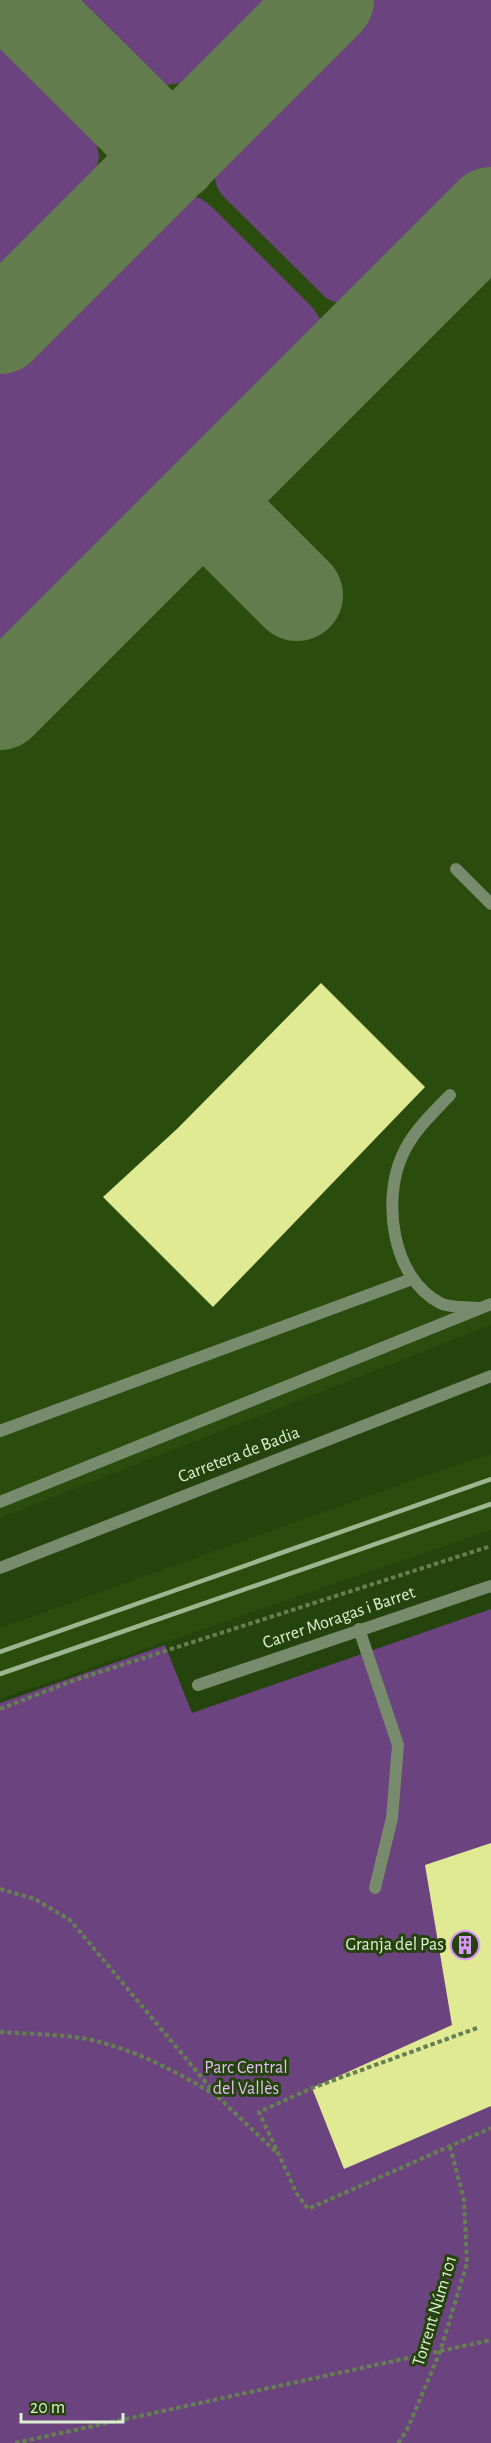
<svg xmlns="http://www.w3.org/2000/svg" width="491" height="2443" font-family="'Alegreya Sans',sans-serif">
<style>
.built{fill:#2a4c0d}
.green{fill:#6b437e}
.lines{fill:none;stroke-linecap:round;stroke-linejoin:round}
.taxiway{stroke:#627c4e;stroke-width:92}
.building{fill:#dfea92}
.path{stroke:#657f52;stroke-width:4;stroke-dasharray:4.5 3;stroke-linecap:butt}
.service{stroke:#788b6c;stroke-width:12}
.minor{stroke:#788b6c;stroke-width:12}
.tertiary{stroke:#788b6c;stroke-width:12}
.rail{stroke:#9fb590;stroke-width:4.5}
.labels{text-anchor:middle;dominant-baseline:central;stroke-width:6;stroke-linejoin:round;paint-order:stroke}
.street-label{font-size:18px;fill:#ddefd2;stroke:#25430d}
.poi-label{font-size:18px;fill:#ddefd2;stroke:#25430d;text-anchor:end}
.park-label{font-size:18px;fill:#e3bef5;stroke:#25430d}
</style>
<rect width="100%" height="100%" fill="#25430d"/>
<!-- built -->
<path class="built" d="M0 0H491V1325L0 1518Z
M491 1454V1530L0 1699V1628L407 1482Z"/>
<!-- green -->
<path class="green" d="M54 0H291L263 28 202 74 189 82 166 85 144 77Z
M370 0H491V174L371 294C355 302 342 308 326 298L223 196C211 183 215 168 218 152Z
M0 23 63 93 91 132 97 145 99 157 95 175 47 243 0 290Z
M193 196 202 199 213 208 313 308C328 329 324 330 312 352L0 663V371L167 205 180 199Z
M491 1609V2443H0V1703L165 1645 192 1713Z"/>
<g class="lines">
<!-- taxiway -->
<path class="taxiway" d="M16 0 173 156
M0 328 328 0
M203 501 297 595
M0 704 491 213"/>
</g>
<!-- building -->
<path class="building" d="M321 983 425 1087 213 1307 103 1197 178 1128Z
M491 1843V2106L344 2169 312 2088 452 2025 425 1865Z"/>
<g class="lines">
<!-- path -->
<path class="path" d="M0 1709 75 1680 491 1546
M0 1889 35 1899 70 1920 218 2097 276 2152
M477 2028 312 2088 259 2112 297 2194 308 2209 491 2128
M0 2032C30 2034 63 2034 92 2040 135 2050 178 2072 215 2095
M15 2443 491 2340
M398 2443 407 2430 440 2352 467 2263 464 2200 450 2146"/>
<!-- service -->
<path class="service" d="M456 869 491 904
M450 1095C433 1113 412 1132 402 1156 382 1201 392 1278 440 1303 450 1308 469 1307 481 1308
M0 1431 412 1279
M0 1502 491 1304
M359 1629 398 1745 392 1818 375 1888"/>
<!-- minor -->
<path class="minor" d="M198 1685 491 1586"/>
<!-- tertiary -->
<path class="tertiary" d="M0 1568 491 1376"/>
<!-- rail -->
<path class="rail" d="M0 1652 491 1479
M0 1674 491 1504"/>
</g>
<!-- icons -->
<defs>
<g id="building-ring" transform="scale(1.5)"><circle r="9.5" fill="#25430d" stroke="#d99af7" stroke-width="1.5"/><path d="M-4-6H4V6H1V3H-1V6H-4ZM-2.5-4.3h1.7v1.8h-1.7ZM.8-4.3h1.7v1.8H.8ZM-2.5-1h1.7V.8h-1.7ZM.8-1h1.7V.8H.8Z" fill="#d99af7"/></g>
</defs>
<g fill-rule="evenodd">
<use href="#building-ring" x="465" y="1945"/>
</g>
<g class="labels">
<!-- street labels -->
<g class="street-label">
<text transform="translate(239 1455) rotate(-21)">Carretera de Badia</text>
<text transform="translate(339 1618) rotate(-19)">Carrer Moragas i Barret</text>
<text transform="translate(435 2311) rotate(-73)">Torrent Núm 101</text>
</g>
<!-- poi labels -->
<g class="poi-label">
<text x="444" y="1945">Granja del Pas</text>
</g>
<!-- park labels -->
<g class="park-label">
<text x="246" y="2068">Parc Central<tspan x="246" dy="21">del Vallès</tspan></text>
</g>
</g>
<!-- scale -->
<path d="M21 2413v9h102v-9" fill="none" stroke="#ddefd2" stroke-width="3"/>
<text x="30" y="2413" font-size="18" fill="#ddefd2" stroke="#25430d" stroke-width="4.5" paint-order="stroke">20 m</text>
</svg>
